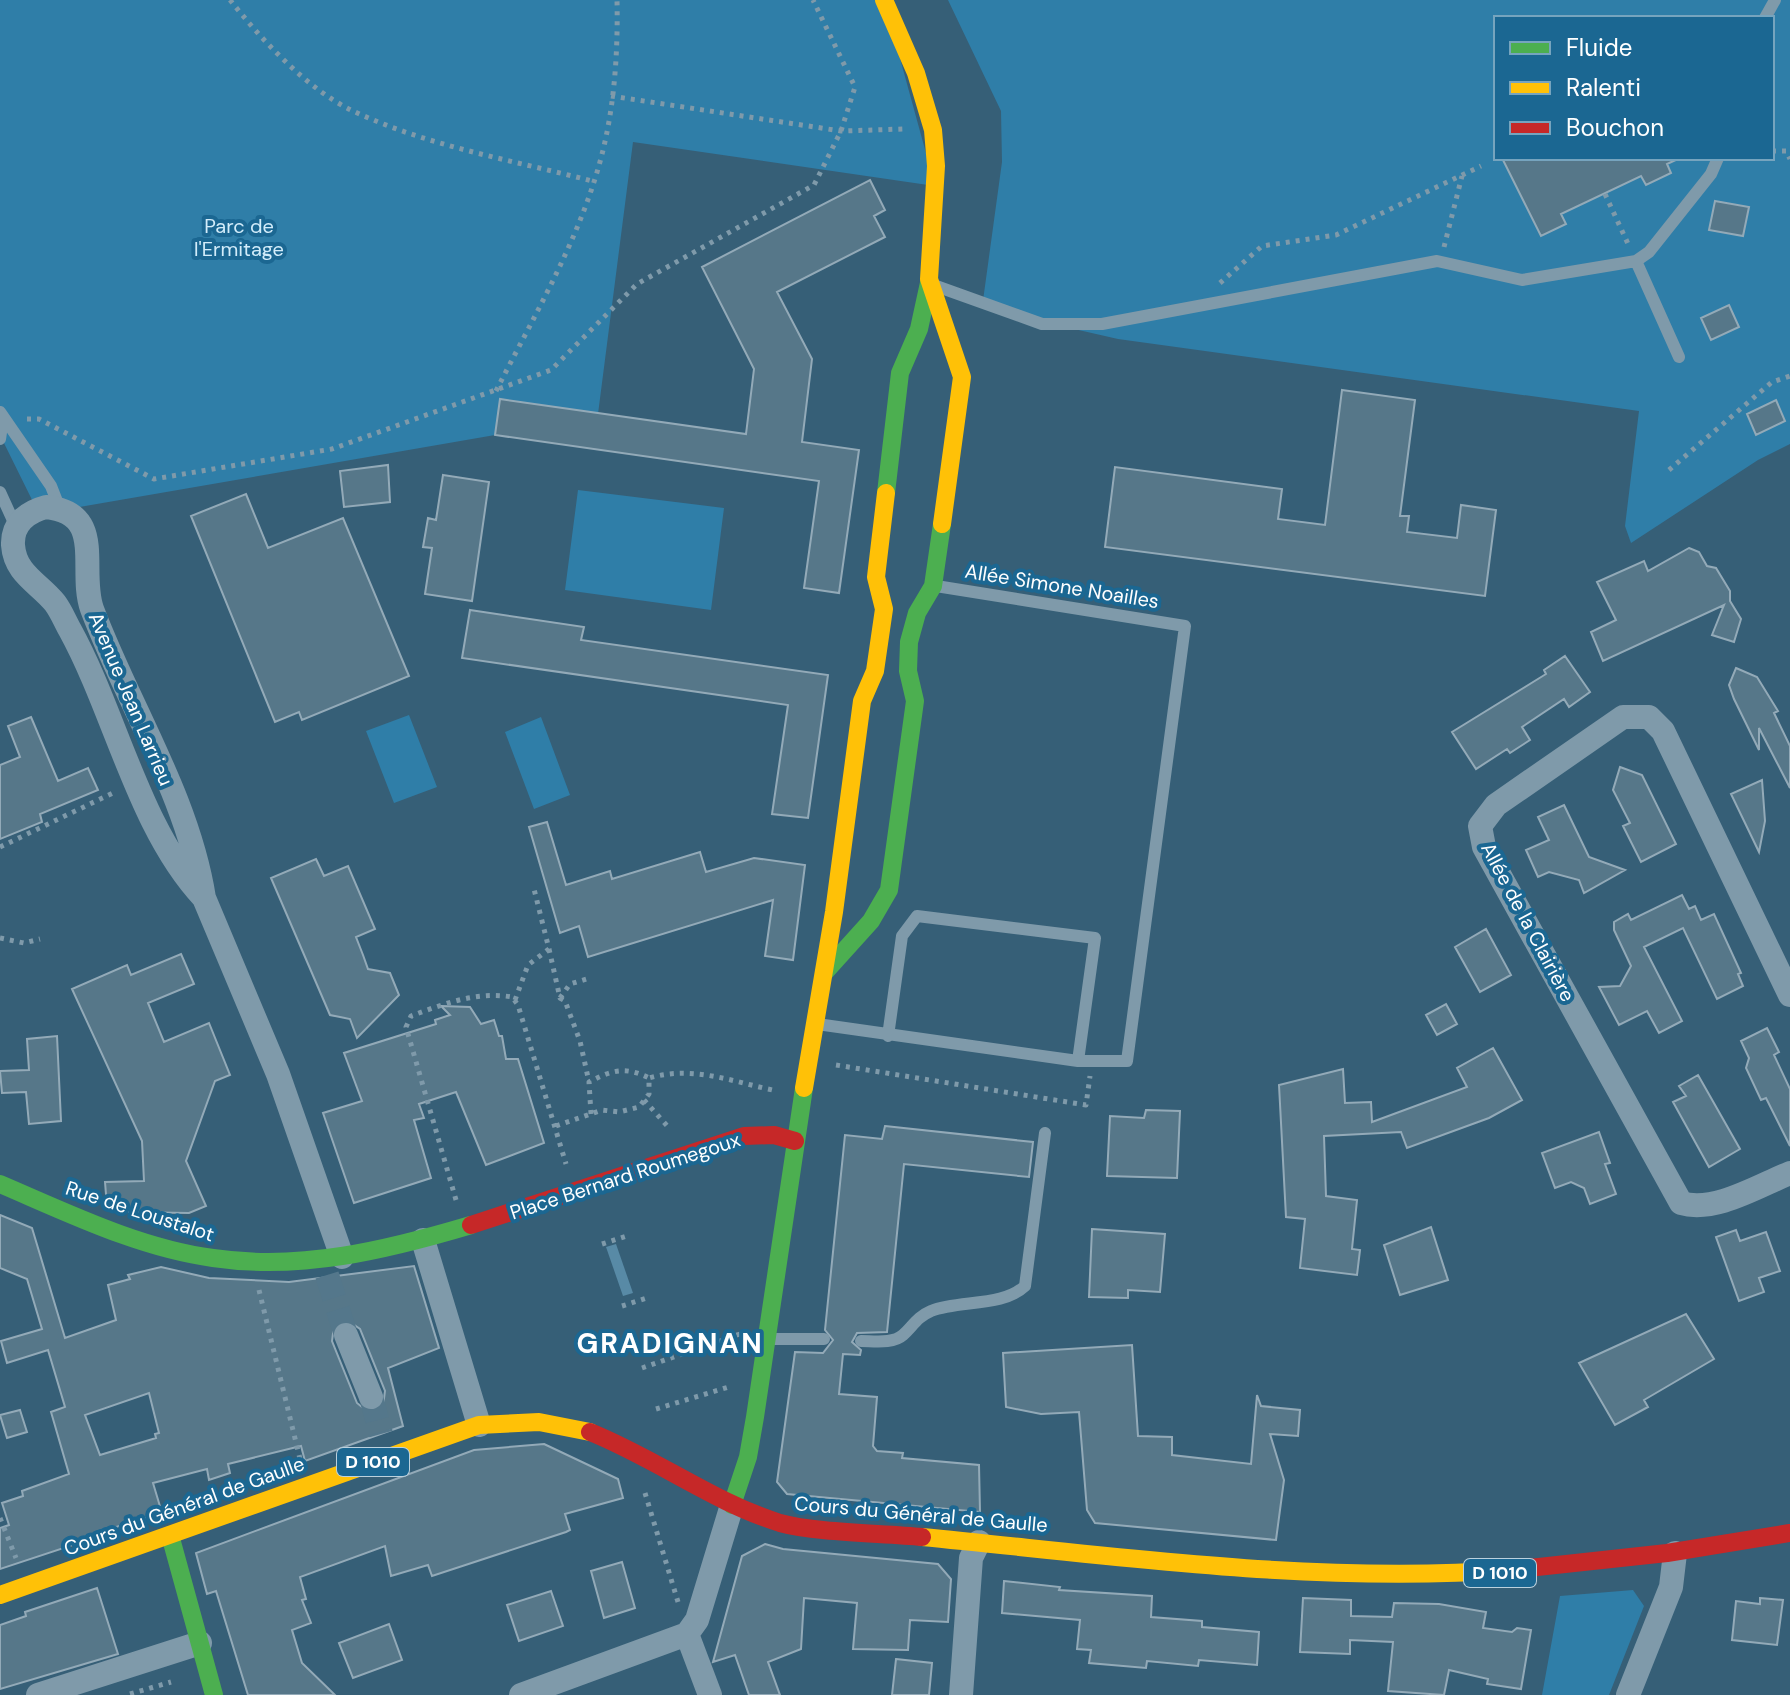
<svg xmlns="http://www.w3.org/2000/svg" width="1790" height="1695" font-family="'DM Sans',sans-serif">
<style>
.green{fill:#2f7ea8;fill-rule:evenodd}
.water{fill:#588aa6}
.building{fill:#567789;stroke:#93aab8;stroke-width:2;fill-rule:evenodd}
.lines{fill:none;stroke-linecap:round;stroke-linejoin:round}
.street-tunnel{stroke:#54778b;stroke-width:24;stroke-dasharray:24 12;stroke-linecap:butt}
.path{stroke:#7f9aaa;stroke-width:5;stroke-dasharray:4 6;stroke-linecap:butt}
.lane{stroke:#7f9aaa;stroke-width:12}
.street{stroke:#7f9aaa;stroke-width:24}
.fast{stroke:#4caf50;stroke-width:18}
.slow{stroke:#ffc107;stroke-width:18}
.jam{stroke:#c62828;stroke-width:18}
.labels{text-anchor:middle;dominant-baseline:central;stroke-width:8;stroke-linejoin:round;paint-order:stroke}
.shield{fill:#1b6792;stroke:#bbd1de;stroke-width:2}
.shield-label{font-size:18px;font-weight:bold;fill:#fff}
.park-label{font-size:20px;fill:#d2ecfa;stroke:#1b6792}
.street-label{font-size:20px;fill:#fff;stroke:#1b6792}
.district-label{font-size:28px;font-weight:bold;letter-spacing:2px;fill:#fff;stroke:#1b6792}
</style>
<rect width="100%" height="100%" fill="#365f77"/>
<!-- green -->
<path class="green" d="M0 0H884L935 186 633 142 598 414 500 399 495 435 39 514 0 435Z
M948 0H1790V444L1758 460 1631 543 1625 526 1639 411 1118 339 982 308 1002 162 1001 111ZM1496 18H1772V158H1496Z
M578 490 724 508 711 610 565 590Z
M409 715 437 787 394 803 366 731Z
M541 717 570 795 534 809 505 732Z
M1633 1590 1644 1606 1609 1695H1542L1560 1596Z"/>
<!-- water -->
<path class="water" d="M616 1244 633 1293 623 1296 606 1247Z"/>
<!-- building -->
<path class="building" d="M1502 158H1680L1667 164 1671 173 1646 185 1641 176 1561 214 1566 224 1541 236Z
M870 180 885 210 874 216 885 237 777 292 812 359 802 442 859 450 839 593 804 588 819 481 495 435 500 399 746 434 754 369 702 267Z
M1715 201 1749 207 1743 236 1709 230Z
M1729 305 1739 327 1711 340 1701 318Z
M1342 390 1415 400 1400 516H1409L1407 532 1457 538 1461 505 1496 510 1485 596 1105 547 1115 467 1282 489 1278 519 1325 525Z
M1776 400 1785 421 1756 435 1747 414Z
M388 465 390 502 344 507 340 471Z
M443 475 489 482 472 601 425 594 432 548 423 547 428 518 436 520Z
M246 494 268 548 343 518 409 676 302 720 299 712 275 722 191 516Z
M1689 548 1699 552 1707 566 1716 568 1730 591V601L1741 619 1734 642 1712 635 1724 605 1603 661 1591 632 1616 620 1597 582 1644 561 1648 571Z
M470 610 584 627 581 640 828 675 808 818 772 814 788 705 462 658Z
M1565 656 1590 692 1569 707 1564 699 1522 727 1530 740 1510 753 1507 749 1476 769 1452 732 1546 674 1544 670Z
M1736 668 1757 677 1778 711 1774 713 1790 746V788L1759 728V750L1734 699 1729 685Z
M31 717 58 781 88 768 98 790 40 814 42 822 0 839V765L20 757 8 726Z
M1620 767 1642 775 1676 844 1641 862 1623 826 1630 823 1613 790Z
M1762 780 1765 821 1759 852 1731 794Z
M1564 805 1589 857 1625 870 1584 893 1579 880 1549 872 1538 877 1526 850 1549 840 1538 817Z
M547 822 566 885 610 871 612 879 700 852 706 872 754 858 805 865 793 960 765 956 773 900 588 957 579 926 560 933 529 827Z
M316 859 324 876 348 866 375 929 356 937 363 955 368 969 390 973 399 995 357 1038 350 1019 330 1015 271 878Z
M1682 895 1689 909 1695 906 1701 920 1714 914 1741 973 1738 974 1743 986 1717 999 1683 928 1644 947 1682 1021 1659 1033 1647 1011 1619 1025 1599 987 1620 986 1631 966 1614 930V922L1628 914 1631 920Z
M1486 929 1511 975 1480 992 1455 947Z
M181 954 194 984 148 1003 164 1042 209 1023 230 1075 215 1081 186 1161 206 1206 189 1213 126 1212 107 1207 105 1182 144 1181 142 1141 72 989 127 965 131 975Z
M1446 1004 1457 1024 1437 1035 1426 1015Z
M441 1006 470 1007 481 1024 494 1020 499 1036H502L506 1059H518L544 1143 486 1165 456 1092 419 1104 424 1118 414 1120 431 1178 354 1203 323 1113 362 1101 344 1053 436 1024 435 1020 450 1015Z
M1767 1028 1779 1052 1774 1055 1790 1089V1146L1766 1098 1761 1100 1746 1068 1749 1058 1741 1041Z
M57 1036 61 1121 29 1124 26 1092 2 1093 0 1071 29 1070 27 1039Z
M1493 1048 1522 1100 1489 1118 1407 1148 1401 1132 1324 1136 1326 1196 1357 1200 1352 1249 1360 1250 1357 1275 1300 1268 1305 1219 1286 1217 1279 1085 1343 1069 1345 1103 1371 1102 1372 1122 1467 1087 1457 1068Z
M1698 1075 1740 1149 1709 1167 1673 1102 1686 1096 1679 1086Z
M1146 1110 1180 1111 1177 1178 1107 1176 1110 1116 1144 1118Z
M885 1126 1033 1142 1029 1177 904 1164 887 1332 857 1333 852 1342 861 1350 860 1355 843 1354 839 1394 877 1397 873 1446 877 1451 903 1453 902 1458 979 1465 980 1512 787 1494 777 1482 795 1352 823 1353 833 1340 825 1330 845 1135 882 1139Z
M1599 1132 1610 1163 1605 1164 1616 1194 1590 1204 1584 1188 1571 1182 1555 1188 1542 1153Z
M0 1215 32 1228 65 1338 116 1320 108 1285 130 1279 128 1275 161 1267 209 1278 289 1282 414 1266 439 1348 388 1368 403 1426 305 1461 301 1446 228 1464 230 1473 209 1480 207 1469 153 1483 162 1513 80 1538 82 1542 0 1569V1528L9 1525 2 1503 23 1496 22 1491 69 1474 51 1412 65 1407 48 1350 7 1363 1 1341 42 1329 27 1279 0 1268ZM347 1320 360 1329 385 1391 383 1406 376 1411 368 1412 357 1403 332 1341 334 1326ZM149 1393 159 1433 155 1434 156 1438 100 1455 85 1415Z
M1431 1227 1448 1280 1400 1295 1384 1245Z
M1092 1229 1165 1234 1160 1292 1128 1290V1298L1089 1297Z
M1736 1230 1740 1241 1766 1232 1780 1271 1759 1278 1764 1292 1739 1301 1716 1237Z
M1686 1314 1714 1359 1644 1400 1648 1407 1615 1425 1579 1363Z
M1132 1345 1138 1436 1172 1437V1455L1251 1464 1257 1395 1261 1406 1300 1410 1298 1436 1270 1434 1284 1480 1276 1540 1095 1523 1087 1510 1079 1412 1041 1414 1006 1407 1003 1353Z
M20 1410 27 1432 7 1438 0 1415Z
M544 1444 618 1479 623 1498 565 1514 570 1530 566 1532 432 1576 428 1565 391 1576 385 1546 300 1577 306 1599 302 1600 311 1623 292 1630 302 1663 335 1695H248L216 1591 207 1594 196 1553 474 1450Z
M765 1544 783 1549 938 1564 951 1579 948 1622 910 1620 908 1650 853 1649 857 1603 804 1598 801 1649 768 1662 780 1695H749L735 1655 713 1662 742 1556Z
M622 1562 635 1608 604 1618 591 1571Z
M1004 1581 1060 1587 1059 1590 1152 1596 1151 1617 1202 1621V1627L1259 1632 1257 1665 1199 1660 1198 1666 1147 1661 1146 1668 1089 1663 1091 1650 1077 1649 1080 1620 1002 1613Z
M97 1588 118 1654 0 1689V1625L26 1616 25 1612Z
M551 1591 563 1626 519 1641 507 1605Z
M1303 1598 1351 1600V1616L1392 1617 1394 1603 1439 1604 1486 1612 1483 1628 1512 1632 1517 1628 1531 1630 1521 1689 1487 1684 1488 1679 1449 1670 1444 1695 1388 1691 1393 1642 1350 1640V1654L1300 1652Z
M1760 1598 1783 1600 1777 1645 1732 1640 1736 1601 1760 1604Z
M389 1624 402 1660 353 1678 339 1643Z
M896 1659 932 1663 929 1695H892Z"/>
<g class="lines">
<!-- street-tunnel -->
<path class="street-tunnel" d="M327 1275 346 1335
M371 1397 381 1434"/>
<!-- path -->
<path class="path" d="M230 0C261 39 306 88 351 110 426 146 512 160 592 181
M611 96 841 131 904 129
M1772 151H1786L1790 159
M1605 194 1629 246
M1444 247 1462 176
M1220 283 1262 246 1336 235 1481 166
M496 391C536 312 584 232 604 146 615 99 618 48 617 0
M27 419H39L154 479 332 449 551 370 637 284 814 185 841 131 855 87 813 0
M1669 470 1772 382 1790 376
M0 847 115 792
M0 938 24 943 40 939
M549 949 560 998 565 1001 580 1041 589 1082
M560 998 570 984 590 978
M515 1000 528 965 549 949 533 885
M836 1065 1086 1105 1090 1076
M644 1100 670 1129
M591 1114 589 1082C612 1070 625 1066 649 1078
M556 1126 602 1110 619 1112 639 1107 649 1094V1078C694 1065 733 1082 777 1091
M456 1200 406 1027 411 1016C443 1004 477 991 512 997L518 1005 566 1164
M602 1244 630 1235
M259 1290 300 1459
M622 1306 650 1297
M642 1368 740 1334
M656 1409 732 1386
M645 1493 678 1602
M0 1518 16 1558
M130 1694 171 1682"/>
<!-- lane -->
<path class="lane" d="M1765 18 1775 0
M1636 261 1679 357
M936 286 1042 324H1102L1437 261 1522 280 1636 261 1649 252 1711 174 1718 158
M0 412 51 486 60 509
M0 439 3 419
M0 492 16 527
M936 586 1185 626 1127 1061H1078
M817 1024 1078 1061 1095 938 917 916 902 936 888 1036
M769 1339H824
M861 1341C874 1341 893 1344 903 1335 913 1326 917 1317 931 1311 959 1300 1003 1307 1025 1286L1045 1133"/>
<!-- street -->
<path class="street" d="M46 507C107 513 78 570 92 609 128 705 188 796 204 898 139 829 116 714 70 630 65 621 61 611 55 603 39 583 15 574 13 545 12 524 27 512 46 507Z
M204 898 278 1074 342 1257
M1790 995 1663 731 1649 717H1623L1496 805 1480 826 1484 847 1681 1203C1715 1213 1758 1186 1790 1173
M423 1240 479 1425
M346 1335 371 1397
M687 1634 697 1620 732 1505
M687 1634 710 1695
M38 1695 200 1643
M521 1695 687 1634
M961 1695 971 1558 979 1542
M1628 1695 1671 1587 1675 1553"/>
<!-- fast -->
<path class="fast" d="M886 493 900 373 919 329 929 283
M825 972 871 921 889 890 915 701 908 671 909 642 917 613 933 586 942 524
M0 1184C68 1213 139 1248 213 1258 301 1271 387 1250 471 1225
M732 1505 748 1457 755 1417 804 1088
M170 1535 214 1695"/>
<!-- slow -->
<path class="slow" d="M884 0 916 73 933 130 936 166 929 279 962 377 942 524
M804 1088 834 912 862 701 875 671 884 609 876 577 886 493
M922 1537C1118 1556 1313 1584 1510 1570
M0 1595 479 1425 539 1422 590 1432"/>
<!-- jam -->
<path class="jam" d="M471 1225 744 1136 774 1135 795 1141
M590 1432C655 1458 713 1502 780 1523 816 1533 882 1533 922 1537
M1510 1570 1667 1553 1790 1533"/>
</g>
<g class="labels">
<!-- shield labels -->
<g class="shield">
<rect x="337" y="1448" width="72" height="28" rx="6"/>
<rect x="1464" y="1559" width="72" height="28" rx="6"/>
</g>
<g class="shield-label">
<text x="373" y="1462">D 1010</text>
<text x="1500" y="1573">D 1010</text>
</g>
<!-- park labels -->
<g class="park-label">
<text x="239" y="226">Parc de<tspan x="239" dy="23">l'Ermitage</tspan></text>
</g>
<!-- street labels -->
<g class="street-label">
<text transform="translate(1062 586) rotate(9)">Allée Simone Noailles</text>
<text transform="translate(131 699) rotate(67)">Avenue Jean Larrieu</text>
<text transform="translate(1528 922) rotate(62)">Allée de la Clairière</text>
<text transform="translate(625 1176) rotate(-18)">Place Bernard Roumegoux</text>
<text transform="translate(140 1211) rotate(18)">Rue de Loustalot</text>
<text transform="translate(184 1506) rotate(-20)">Cours du Général de Gaulle</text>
<text transform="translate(921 1514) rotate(5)">Cours du Général de Gaulle</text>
</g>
<!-- district labels -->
<g class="district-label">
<text x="670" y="1343">GRADIGNAN</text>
</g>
</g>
<!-- legend -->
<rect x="1494" y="16" width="280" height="144" fill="#1b6792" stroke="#76a4be" stroke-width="2"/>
<rect x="1510" y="42" width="40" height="12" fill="#4caf50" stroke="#76a4be" stroke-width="2"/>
<text x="1566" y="56" font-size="24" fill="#ffffff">Fluide</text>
<rect x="1510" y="82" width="40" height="12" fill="#ffc107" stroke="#76a4be" stroke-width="2"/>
<text x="1566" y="96" font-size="24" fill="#ffffff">Ralenti</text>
<rect x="1510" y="122" width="40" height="12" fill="#c62828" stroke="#76a4be" stroke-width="2"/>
<text x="1566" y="136" font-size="24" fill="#ffffff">Bouchon</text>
</svg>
